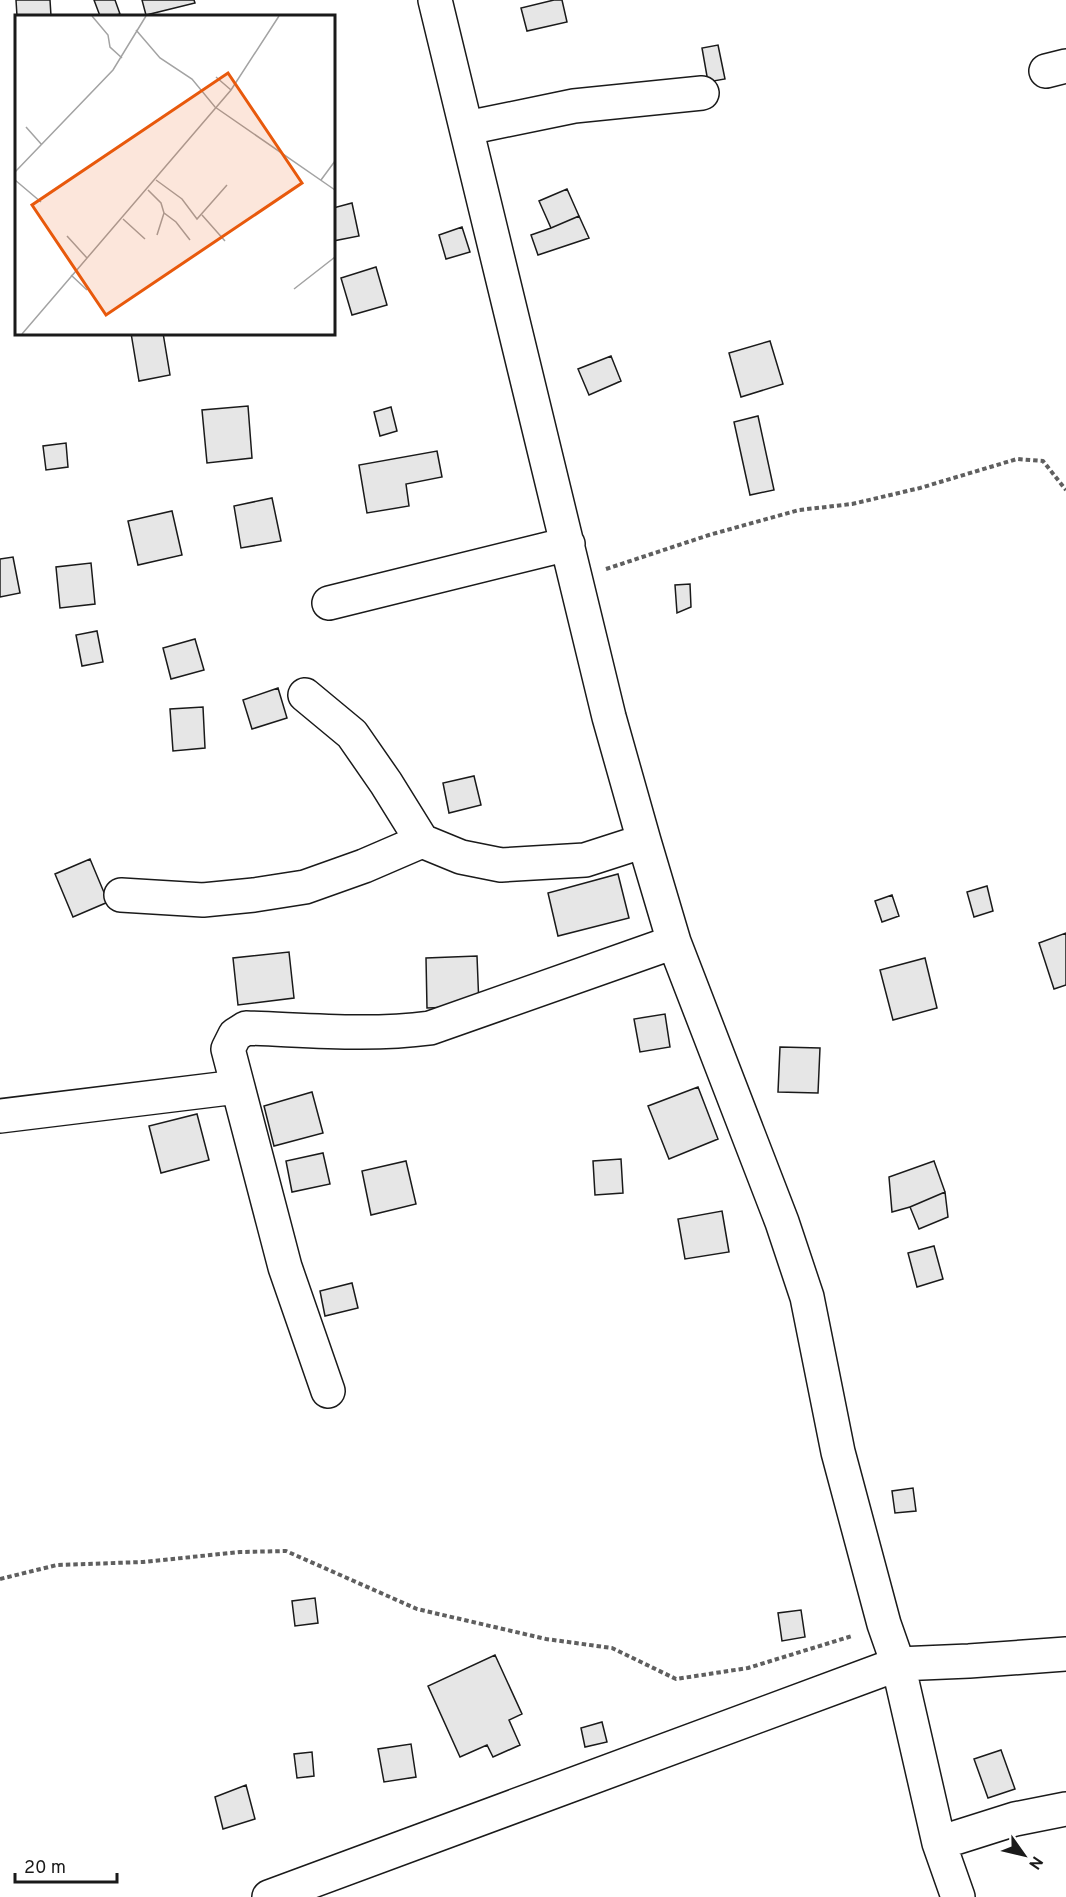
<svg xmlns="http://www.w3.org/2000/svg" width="1066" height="1897" font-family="Overpass,sans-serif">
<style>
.building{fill:#e6e6e6;stroke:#1a1a1a;stroke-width:1.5}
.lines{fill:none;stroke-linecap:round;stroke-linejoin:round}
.minor-casing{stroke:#1a1a1a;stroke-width:36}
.path{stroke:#5f5f5f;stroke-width:4;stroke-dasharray:4.5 3;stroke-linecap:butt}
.minor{stroke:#fff;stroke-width:33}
.inset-road{fill:none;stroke:#a3a3a3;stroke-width:1.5}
.view{fill:#e8590c;fill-opacity:0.15;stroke:#e8590c;stroke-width:3}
.inset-edge{fill:none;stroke:#1a1a1a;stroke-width:3}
</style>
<rect width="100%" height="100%" fill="#fff"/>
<!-- building -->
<path class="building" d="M16 0H50L51 16H17Z
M94 0H115L120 14 113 16H100Z
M142 0H194L195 3 146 15Z
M554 0H562L567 22 527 31 521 8Z
M718 45 725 79 708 82 702 48Z
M567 189 579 216 551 228 539 201Z
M352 203 359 236 333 241V208Z
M579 216 589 238 538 255 531 235 551 228Z
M462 227 470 252 446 259 439 235Z
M376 267 387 305 352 315 341 278Z
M131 333H163L170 375 139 381Z
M770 341 783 384 741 397 729 353Z
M611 356 621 381 589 395 578 369Z
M248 406 252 458 207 463 202 410Z
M391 407 397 431 380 436 374 412Z
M758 416 774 490 750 495 734 422Z
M66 443 68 467 46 470 43 446Z
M437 451 442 477 406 484 409 506 367 513 359 465Z
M272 498 281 541 241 548 234 506Z
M172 511 182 555 138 565 128 521Z
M13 557 20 593 0 597V559Z
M91 563 95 604 60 608 56 567Z
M690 584 691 607 677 613 675 585Z
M97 631 103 662 82 666 76 635Z
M195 639 204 670 171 679 163 648Z
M278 688 287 718 252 729 243 700Z
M203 707 205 748 173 751 170 709Z
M474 776 481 805 449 813 443 783Z
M90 859 108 902 73 917 55 874Z
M618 874 629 918 558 936 548 893Z
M987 886 993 911 974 917 967 892Z
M892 895 899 916 882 922 875 901Z
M1066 933V985L1054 989 1039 943Z
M289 952 294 998 238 1005 233 958Z
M477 956 479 1006 427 1008 426 958Z
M925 958 937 1008 893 1020 880 970Z
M665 1014 670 1047 640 1052 634 1019Z
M780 1047 820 1048 818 1093 778 1092Z
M698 1087 718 1139 669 1159 648 1106Z
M312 1092 323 1133 274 1146 264 1106Z
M197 1114 209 1160 161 1173 149 1126Z
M323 1153 330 1184 292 1192 286 1161Z
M621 1159 623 1193 595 1195 593 1161Z
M406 1161 416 1204 371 1215 362 1171Z
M934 1161 945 1192 910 1207 892 1212 889 1177Z
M945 1192 948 1217 919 1229 910 1207Z
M722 1211 729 1252 685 1259 678 1219Z
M934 1246 943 1279 917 1287 908 1253Z
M352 1283 358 1308 325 1316 320 1291Z
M913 1488 916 1511 895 1513 892 1491Z
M315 1598 318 1623 295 1626 292 1601Z
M801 1610 805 1637 782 1641 778 1613Z
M495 1655 522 1714 509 1720 520 1745 493 1757 487 1745 460 1757 428 1686Z
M602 1722 607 1742 585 1747 581 1728Z
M411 1744 416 1777 384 1782 378 1749Z
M1001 1750 1015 1789 988 1798 974 1759Z
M312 1752 314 1776 297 1778 294 1754Z
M246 1785 255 1819 223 1829 215 1797Z"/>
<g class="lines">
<!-- minor casing -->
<g class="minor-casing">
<path id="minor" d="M435 0 609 717 644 841 674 942 782 1222 807 1297 838 1452 884 1624 898 1664 939 1843 958 1897
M1046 71 1066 66
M467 128 574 106 702 93
M329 603 568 544
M422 841 461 857 501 865 585 860 644 841
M121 895 203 900 254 895 305 887 364 866 422 841 386 783 352 734 305 695
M0 1116 237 1087
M328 1391 285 1267 228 1049 235 1035 246 1028C307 1030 369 1036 430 1028L674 942
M939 1843 1015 1819 1066 1809
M269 1897 898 1664 969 1661 1066 1654"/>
</g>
<!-- path -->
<path class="path" d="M606 569 709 535 799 510 852 504 920 488 1017 459 1043 461 1066 490
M0 1579 57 1565 143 1562 240 1552 286 1551 417 1609 546 1639 612 1648 676 1679 748 1668 852 1636"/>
<!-- minor -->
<use href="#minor" class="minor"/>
</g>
<!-- overview -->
<g transform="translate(15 15)">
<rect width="320" height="320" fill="#fff"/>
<path class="inset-road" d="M77 1 93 20 95 32 107 43M121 15 145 43 177 64 200 92 320 175M201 62 216 75M11 112 27 130M0 157 98 55 131 1M0 165 26 187M141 165 167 184 182 204 212 170M306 165 320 146M133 175 146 188 149 198M187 200 210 226M108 204 130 224M142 220 149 198 161 207 175 225M52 221 72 243M56 260 72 275M279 274 320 242M7 319 216 75 264 1"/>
<path class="view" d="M213 58 287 168 91 300 17 190Z"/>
<rect width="320" height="320" class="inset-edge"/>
</g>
<!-- north arrow -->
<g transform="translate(1024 1855) rotate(124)" stroke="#ffffff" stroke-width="4.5" paint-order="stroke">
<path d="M0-4.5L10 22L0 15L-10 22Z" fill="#1a1a1a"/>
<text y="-9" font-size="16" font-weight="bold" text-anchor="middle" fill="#1a1a1a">N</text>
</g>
<!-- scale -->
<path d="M15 1873v9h102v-9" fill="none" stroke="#1a1a1a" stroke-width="3"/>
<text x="24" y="1873" font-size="18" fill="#1a1a1a" stroke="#ffffff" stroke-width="4.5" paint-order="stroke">20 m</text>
</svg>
